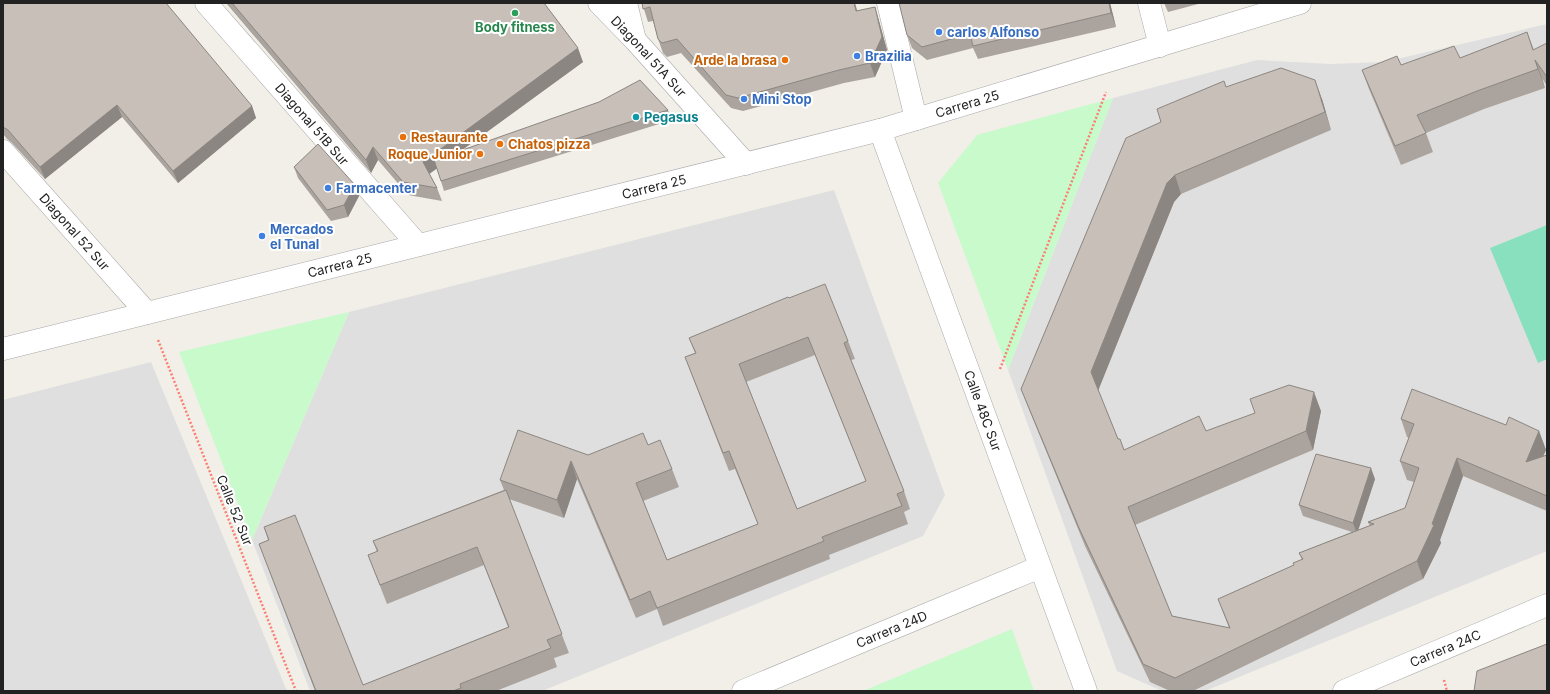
<svg xmlns="http://www.w3.org/2000/svg" width="1550" height="694" font-family="Inter,sans-serif">
<style>
.residential{fill:#e0dfdf}
.park{fill:#c8facc}
.pitch{fill:#88e0be}
.lines{fill:none;stroke-linecap:round;stroke-linejoin:round}
.minor-casing{stroke:#a9a9a9;stroke-width:23}
.tertiary-casing{stroke:#a9a9a9;stroke-width:23}
.path{stroke:#fa8072;stroke-width:2.5;stroke-dasharray:2 2;stroke-linecap:butt}
.minor{stroke:#fff;stroke-width:22}
.tertiary{stroke:#fff;stroke-width:22}
.wall{fill:#aba49e;fill-rule:evenodd}
.shaded-wall{fill:#8b8681}
.building{fill:#c7bfb8;stroke:#8b8681;fill-rule:evenodd}
.leisure-dot{fill:#2e9e5b;stroke:#fff;stroke-width:1.5}
.shop-dot{fill:#3f7fe0;stroke:#fff;stroke-width:1.5}
.food-dot{fill:#e8710a;stroke:#fff;stroke-width:1.5}
.culture-dot{fill:#0f9aa8;stroke:#fff;stroke-width:1.5}
.labels{text-anchor:middle;dominant-baseline:central;stroke-width:4;stroke-linejoin:round;paint-order:stroke}
.leisure-label{font-size:13px;font-weight:bold;fill:#27864d;stroke:#fff}
.shop-label{font-size:13px;font-weight:bold;fill:#366cbe;stroke:#fff;text-anchor:start}
.street-label{font-size:13px;fill:#222;stroke:#fff}
.food-label{font-size:13px;font-weight:bold;fill:#c56008;stroke:#fff;text-anchor:end}
.culture-label{font-size:13px;font-weight:bold;fill:#0d838f;stroke:#fff;text-anchor:start}
</style>
<rect width="100%" height="100%" fill="#f2efe9"/>
<!-- residential -->
<path class="residential" d="M1547 24V551L1205 691H1162L1117 671 1008 370 1113 98 1257 60 1330 64 1384 62Z
M834 190 945 495 923 536 542 691H310L252 540 349 312Z
M151 362 287 691H3V400Z"/>
<!-- park -->
<path class="park" d="M1113 98 1008 370 938 183 977 135Z
M349 312 252 540 179 352Z
M1012 629 1034 691H863Z"/>
<!-- pitch -->
<path class="pitch" d="M1547 225V359L1538 363 1490 248Z"/>
<g class="lines">
<!-- minor casing -->
<g class="minor-casing">
<g id="minor">
<path id="s1" d="M206 3 418 245"/>
<path d="M626 3 635 40"/>
<path d="M888 3 916 119"/>
<path d="M1149 3 1160 46"/>
<path id="s2" d="M3 151 147 313"/>
<path id="s3" d="M743 691 1040 567"/>
<path id="s4" d="M1344 691 1547 605"/>
</g>
</g>
<!-- tertiary casing -->
<g class="tertiary-casing">
<g id="tertiary">
<path id="s5" d="M599 3 635 40 746 164"/>
<path id="s6" d="M880 130 1086 691"/>
<path id="s7" d="M3 349 880 130 1300 3"/>
</g>
</g>
<!-- path -->
<path class="path" d="M158 340 296 691
M1000 369 1106 92
M1444 680 1447 691"/>
<!-- minor -->
<use href="#minor" class="minor"/>
<!-- tertiary -->
<use href="#tertiary" class="tertiary"/>
</g>
<!-- wall -->
<path class="wall" d="M3 3 252 106 256 118 178 183 122 117 45 179 12 143 7 139 3 134Z
M226 3H544L583 62 461 150 668 110 672 120 444 191 437 168 429 173 437 188 442 201 408 195 378 160 371 173Z
M642 3 857 11 875 7 879 21 887 50 875 77 844 83 743 111 731 108 681 53 667 57 663 53 658 39 653 21 648 22Z
M1110 3 1116 27 978 59 973 48 927 60 912 48 907 35Z
M1164 3H1202L1168 12Z
M1527 32 1534 50 1547 43V86L1542 78 1545 88 1484 109 1426 133 1433 152 1401 165 1369 89 1362 70 1460 58Z
M1226 87 1322 99 1331 130 1181 194 1174 202 1098 390 1118 439 1124 450 1206 431 1321 411 1313 450 1135 525 1172 616 1229 628 1218 599 1294 565 1302 560 1299 553 1352 532 1303 516 1299 505 1375 479 1358 530 1370 526 1368 522 1405 508 1414 482 1407 480 1400 461 1409 438 1407 437 1401 419 1506 425 1539 431 1546 450 1543 456 1547 455V511L1463 476 1440 540 1441 543 1423 579 1193 691H1170L1150 682 1085 546 1028 407 1021 389 1161 122Z
M294 167 359 196 348 217 331 221 298 178Z
M789 298 848 341 855 359 851 360 904 491 910 509 904 512 908 524 829 555 830 559 663 626 657 609 636 618 577 479 564 518 509 499 569 653 554 658 557 667 496 691H315L259 544 268 540 264 527 363 685 508 627 484 565 387 604 368 555 377 552 373 541 504 490 500 480 588 455 648 445 672 469 679 487 643 501 667 560 758 524 735 469 729 471 685 357 695 353 689 338ZM815 355 866 481 797 509 746 382Z"/>
<!-- shaded-wall -->
<path class="shaded-wall" d="M854 3H855L861 24 856 11Z
M1109 3H1110L1116 27 1111 13Z
M875 7 879 21 887 50 875 77 870 63Z
M578 48 583 62 428 175 423 162Z
M1535 60 1542 78 1545 88 1538 69Z
M1315 80 1322 99 1331 130 1325 112Z
M117 105 122 117 45 179 40 167Z
M252 106 256 118 178 183 173 171Z
M373 147 378 160 371 173 366 160Z
M1175 175 1181 194 1174 202 1098 391 1091 372 1167 183Z
M355 185 359 196 348 217 344 205Z
M1314 392 1321 411 1313 450 1306 431Z
M1539 431 1546 450 1533 480 1526 462Z
M1457 458 1463 476 1440 540 1441 543 1423 579 1417 561 1432 524Z
M571 461 577 479 564 518 557 500Z
M1371 468 1375 479 1357 534 1353 523Z"/>
<!-- building -->
<path class="building" d="M3 3H166L252 106 173 171 117 105 40 167 8 130 3 127Z
M232 3H544L578 48 423 162 437 188 403 182 373 147 366 160Z
M642 3H854L856 11 875 7 882 37 870 63 839 70 738 98 726 95 677 39 662 43 658 39 650 7 643 9Z
M899 3H1109L1111 13 973 46 970 34 922 47 907 35Z
M1527 32 1533 50 1547 43V77L1535 60 1538 69 1477 91 1417 115 1426 133 1395 146 1362 70 1397 56 1401 65 1454 46 1460 58Z
M1281 68 1315 80 1325 112 1175 175 1167 183 1091 372 1118 439H1120L1124 450 1199 416 1206 431 1255 413 1250 399 1289 385 1314 392 1306 431 1128 507 1172 616 1230 628 1218 599 1294 565 1293 563 1303 559 1299 553 1374 524 1368 522 1405 508 1419 468 1400 461 1414 424 1401 419 1412 389 1506 425 1509 417 1539 431 1526 462 1547 455V496L1457 458 1432 524 1434 525 1417 561 1175 678 1143 664 1079 528 1021 389 1126 138 1161 122 1157 109 1224 81 1226 87Z
M640 80 668 110 441 181 434 160 599 102Z
M318 144 355 185 344 205 327 210 294 167Z
M825 284 848 341 844 343 904 491 897 494 902 506 822 537 824 541 657 608 650 591 630 600 571 461 557 500 500 480 518 430 588 455 643 433 648 445 660 440 672 469 636 483 667 560 758 524 729 451 723 453 685 357 696 353 689 338 788 297 789 298ZM808 337 866 481 797 509 739 364Z
M1316 454 1371 468 1353 523 1299 505Z
M506 490 562 634 547 640 551 648 460 684 461 688 453 691H316L259 544 269 540 264 527 295 515 363 685 509 627 477 547 380 585 368 555 378 551 373 541Z
M1547 644V691H1474L1477 671Z"/>
<!-- markers -->
<circle class="leisure-dot" cx="515" cy="13" r="4"/>
<g class="shop-dot">
<circle cx="939" cy="32" r="4"/>
<circle cx="857" cy="56" r="4"/>
<circle cx="744" cy="99" r="4"/>
<circle cx="328" cy="188" r="4"/>
<circle cx="262" cy="236" r="4"/>
</g>
<g class="food-dot">
<circle cx="785" cy="60" r="4"/>
<circle cx="403" cy="137" r="4"/>
<circle cx="500" cy="144" r="4"/>
<circle cx="480" cy="154" r="4"/>
</g>
<circle class="culture-dot" cx="636" cy="117" r="4"/>
<g class="labels">
<!-- leisure labels -->
<g class="leisure-label">
<text x="515" y="27">Body fitness</text>
</g>
<!-- shop labels -->
<g class="shop-label">
<text x="947" y="32">carlos Alfonso</text>
<text x="865" y="56">Brazilia</text>
<text x="752" y="99">Mini Stop</text>
<text x="336" y="188">Farmacenter</text>
<text x="270" y="229">Mercados<tspan x="270" dy="15">el Tunal</tspan></text>
</g>
<!-- street labels -->
<g class="street-label">
<text stroke="none"><textPath href="#s5" startOffset="73">Diagonal 51A Sur</textPath></text>
<text stroke="none"><textPath href="#s7" startOffset="995">Carrera 25</textPath></text>
<text stroke="none"><textPath href="#s1" startOffset="161">Diagonal 51B Sur</textPath></text>
<text stroke="none"><textPath href="#s7" startOffset="671">Carrera 25</textPath></text>
<text stroke="none"><textPath href="#s2" startOffset="108">Diagonal 52 Sur</textPath></text>
<text stroke="none"><textPath href="#s7" startOffset="347">Carrera 25</textPath></text>
<text stroke="none"><textPath href="#s6" startOffset="299">Calle 48C Sur</textPath></text>
<text transform="translate(235 510) rotate(68)">Calle 52 Sur</text>
<text stroke="none"><textPath href="#s3" startOffset="161">Carrera 24D</textPath></text>
<text stroke="none"><textPath href="#s4" startOffset="110">Carrera 24C</textPath></text>
</g>
<!-- food labels -->
<g class="food-label">
<text x="777" y="60">Arde la brasa</text>
<text x="411" y="137" text-anchor="start">Restaurante</text>
<text x="508" y="144" text-anchor="start">Chatos pizza</text>
<text x="472" y="154">Roque Junior</text>
</g>
<!-- culture labels -->
<g class="culture-label">
<text x="644" y="117">Pegasus</text>
</g>
</g>
<!-- border -->
<rect width="1550" height="694" fill="none" stroke="#222222" stroke-width="8"/>
</svg>
